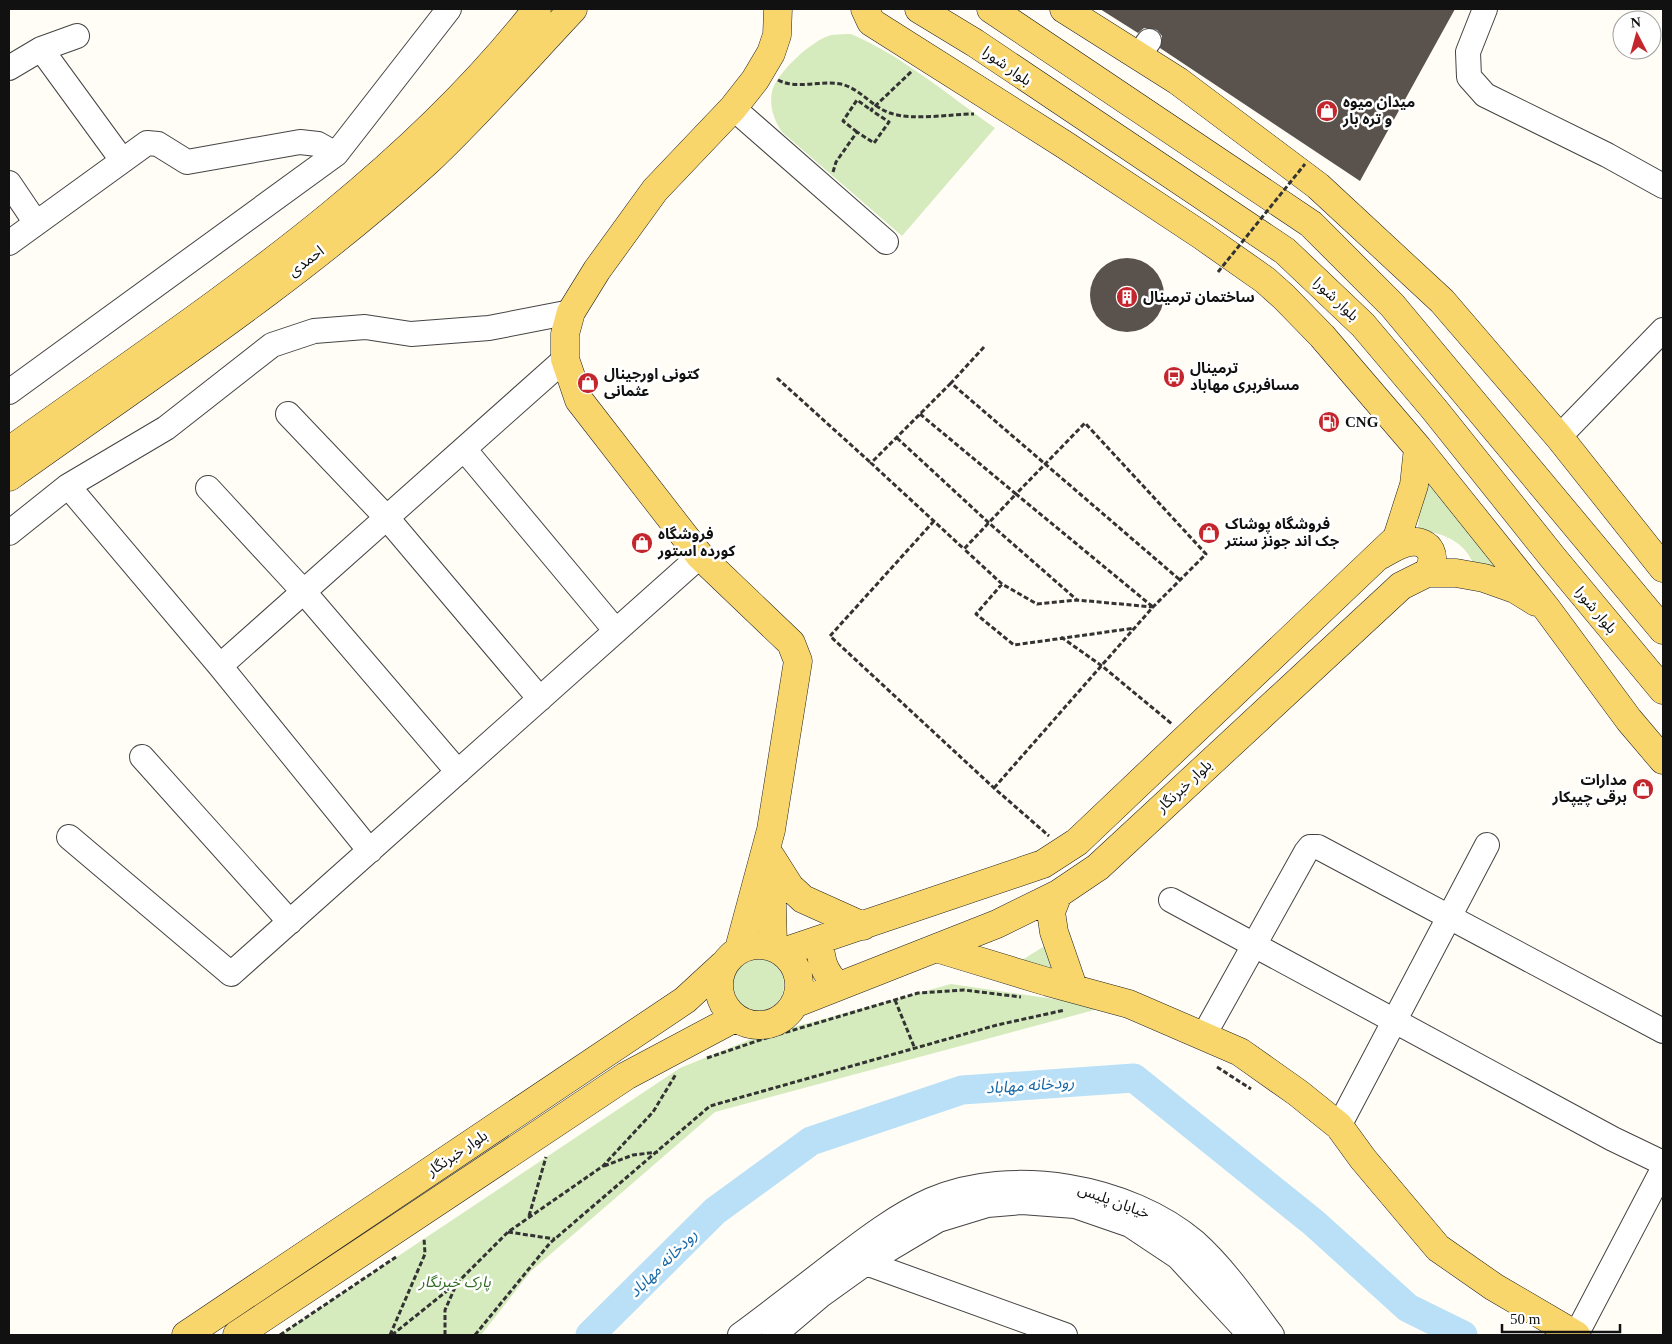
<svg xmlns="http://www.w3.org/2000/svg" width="1672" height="1344" font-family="'Times New Roman','Noto Sans Arabic',serif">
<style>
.green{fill:#d5ebbd}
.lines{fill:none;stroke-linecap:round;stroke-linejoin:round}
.river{stroke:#b9e0f7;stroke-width:29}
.building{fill:#5a524d}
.minor-casing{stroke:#444;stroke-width:26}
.major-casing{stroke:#222;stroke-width:29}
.path{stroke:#333;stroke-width:3;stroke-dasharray:5 2.5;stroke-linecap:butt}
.minor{stroke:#fff;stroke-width:24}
.major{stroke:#f9d66b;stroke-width:28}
.path-bridge{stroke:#333;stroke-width:3;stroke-dasharray:5 2.5;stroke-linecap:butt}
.labels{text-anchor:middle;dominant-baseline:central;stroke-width:5;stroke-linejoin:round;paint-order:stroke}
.street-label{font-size:15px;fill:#111;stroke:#fff}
.poi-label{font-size:15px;font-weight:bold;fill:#111;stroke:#fff;text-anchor:start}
.park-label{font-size:15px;font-style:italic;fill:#2f6b1f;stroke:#fff}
.water-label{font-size:16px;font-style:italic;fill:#1768a6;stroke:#fff}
</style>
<rect width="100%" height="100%" fill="#fffdf5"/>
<!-- green -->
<path class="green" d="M851 34C904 57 948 95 995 128L902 236 782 132C774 120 769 106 772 92 775 74 814 38 832 35 838 34 845 34 851 34Z
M1422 477 1509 580 1476 569C1464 540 1447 535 1418 529Z
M1051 942 1061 979 1014 965Z
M732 985a26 26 0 1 1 52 0a26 26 0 1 1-52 0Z
M951 984 1068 1001 1098 1009 715 1112 531 1271 481 1335H280L680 1068 754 1038Z"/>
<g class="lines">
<!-- river -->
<path class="river" d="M590 1335 715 1211 811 1141 962 1090 1134 1078 1314 1223 1408 1308 1463 1335"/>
</g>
<!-- building -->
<path class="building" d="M1100 9H1455L1360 181 1160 48 1162 36 1157 30 1144 28 1138 33Z
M1090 295a37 37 0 1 1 74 0a37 37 0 1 1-74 0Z"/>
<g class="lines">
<!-- minor casing -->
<g class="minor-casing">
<path id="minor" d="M1485 9 1468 52 1469 77 1485 95 1607 155 1663 186
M41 49 122 160
M1138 56 1149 41
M9 68 41 49 77 36
M733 108 886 242
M9 183 36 223
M9 243 147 143 158 144 187 162 300 142 318 144 336 154
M9 392 336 154 449 9
M288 414 387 518 540 699
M1559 437 1663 330
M464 449 616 631
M68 486 220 666 370 851
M208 488 304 592 458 772
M9 533 68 486 166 428 272 345 314 331 365 327 411 334 489 328 571 312
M220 666 565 359
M142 757 290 922
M69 837 231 974 700 556
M1171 900 1613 1139 1663 1163
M1204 1035 1306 852 1310 847H1318L1663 1031
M1339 1126 1487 845
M866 1263 1065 1335
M740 1335C771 1312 802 1288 833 1264 863 1241 895 1216 931 1200 1011 1165 1129 1186 1195 1242 1225 1269 1248 1303 1272 1335
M774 1335 820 1296 866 1263 938 1220 987 1205 1022 1202 1075 1206 1130 1225 1178 1257 1250 1335
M1576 1335 1663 1169"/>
</g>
<!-- major casing -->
<g class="major-casing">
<path id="major" d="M865 9 871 22 1065 145 1201 235 1265 280 1284 297 1322 336 1418 448 1547 609 1629 720 1663 760
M919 9 975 43 1285 251 1363 325 1434 409 1554 559 1663 690
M991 9 1311 224 1392 305 1663 630
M1064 9 1178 81 1318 186 1442 301 1559 437 1663 568
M9 451C195 317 395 191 537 9
M9 477C150 376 298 279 427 162 478 114 525 60 573 9
M1381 555C1390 550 1400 543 1410 542 1431 540 1438 558 1427 573
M771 857 790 887 803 899 863 926
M771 864 773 947
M1058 894 1051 912 1054 932 1073 987
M819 940C821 960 823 973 839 986
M719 985a40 40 0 1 1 80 0a40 40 0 1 1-80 0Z
M936 948 1048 982 1129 1004 1240 1052 1298 1093 1339 1126 1363 1159 1438 1248 1494 1287 1576 1335
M739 949 771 830 798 661 791 643 700 556 579 400 565 359V334L571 312 597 270 655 190 733 108 755 80 771 53 777 35 778 9
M783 952 1043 864 1077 842 1397 538 1414 485 1418 448
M794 1004 997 924 1058 894 1098 867 1401 586 1427 573H1456L1484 578 1515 589 1536 602
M186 1335 685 1000 723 965
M237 1335 626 1076 735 1018"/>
</g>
<!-- path -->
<path class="path" d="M778 80C797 90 820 80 841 84 861 89 872 107 890 113 912 121 951 114 974 114
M857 132 843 121 857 100 871 110
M833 172 836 162 857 132 874 143 889 122 871 110 912 71
M984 347 951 383 1180 580
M777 378 871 463
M951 383 871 463 964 549
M920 414 1016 494 964 549 1002 584 1037 604 1077 600 1153 607
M897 438 989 523 1077 600
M934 521 830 636 994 788 1049 836
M1002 584 976 614 1014 645 1135 628
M1061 637 1102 666 1172 724
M994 788 1153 607 1206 554 1085 423 1016 494 1153 607
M895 1000 915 1049
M707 1058 760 1040 918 993 964 990 1021 997
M1217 1067 1251 1089
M604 1166 633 1155 658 1152
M529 1216 546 1157
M508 1232 555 1239
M280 1335 396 1257
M390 1335 425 1254 424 1238
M392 1335 458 1282 508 1232 603 1166 653 1112 676 1074
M445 1335V1310L457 1283
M475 1335 550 1243 710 1106 997 1025 1065 1010"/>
<!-- minor -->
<use href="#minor" class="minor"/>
<!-- major -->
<use href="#major" class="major"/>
<!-- path-bridge -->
<path class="path-bridge" d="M1218 272 1305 164"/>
</g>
<!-- icons -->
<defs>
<g id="shop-disc" transform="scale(1.125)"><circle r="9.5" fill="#c4262e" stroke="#fff"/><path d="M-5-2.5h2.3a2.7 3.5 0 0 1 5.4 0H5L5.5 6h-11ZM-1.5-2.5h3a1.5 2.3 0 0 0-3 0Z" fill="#fff"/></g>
<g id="building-disc" transform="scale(1.125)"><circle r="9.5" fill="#c4262e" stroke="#fff"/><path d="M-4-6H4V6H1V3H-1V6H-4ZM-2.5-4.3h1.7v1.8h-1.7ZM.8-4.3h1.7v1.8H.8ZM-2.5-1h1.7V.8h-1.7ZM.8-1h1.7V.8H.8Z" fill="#fff"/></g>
<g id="bus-disc" transform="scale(1.125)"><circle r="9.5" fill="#c4262e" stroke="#fff"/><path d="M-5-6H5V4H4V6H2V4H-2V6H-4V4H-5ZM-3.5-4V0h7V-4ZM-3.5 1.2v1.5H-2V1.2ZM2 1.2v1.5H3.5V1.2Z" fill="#fff"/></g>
<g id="fuel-disc" transform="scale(1.125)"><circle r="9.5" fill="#c4262e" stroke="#fff"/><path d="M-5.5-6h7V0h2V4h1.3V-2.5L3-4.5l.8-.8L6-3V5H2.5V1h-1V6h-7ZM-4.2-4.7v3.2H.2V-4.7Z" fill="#fff"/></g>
</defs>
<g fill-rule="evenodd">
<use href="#shop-disc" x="1327" y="111"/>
<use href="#building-disc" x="1127" y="297"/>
<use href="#bus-disc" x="1174" y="377"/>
<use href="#shop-disc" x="588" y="383"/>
<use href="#fuel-disc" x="1329" y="422"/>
<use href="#shop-disc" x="1209" y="533"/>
<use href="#shop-disc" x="642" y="543"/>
<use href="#shop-disc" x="1643" y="789"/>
</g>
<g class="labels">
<!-- street labels -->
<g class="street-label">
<text transform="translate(1007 66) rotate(35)">بلوار شورا</text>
<text transform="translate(306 261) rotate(-37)">احمدی</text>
<text transform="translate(1336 299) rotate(43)">بلوار شورا</text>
<text transform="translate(1596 610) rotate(50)">بلوار شورا</text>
<text transform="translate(1184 786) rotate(-43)">بلوار خبرنگار</text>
<text transform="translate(457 1153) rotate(-34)">بلوار خبرنگار</text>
<text transform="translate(1114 1201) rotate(20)">خیابان پلیس</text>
</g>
<!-- poi labels -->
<g class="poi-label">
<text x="1343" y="102">میدان میوه<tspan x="1343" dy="17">و تره بار</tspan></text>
<text x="1143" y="297">ساختمان ترمینال</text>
<text x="1190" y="368">ترمینال<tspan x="1190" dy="17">مسافربری مهاباد</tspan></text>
<text x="604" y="374">کتونی اورجینال<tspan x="604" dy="17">عثمانی</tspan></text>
<text x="1345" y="422">CNG</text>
<text x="1225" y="524">فروشگاه پوشاک<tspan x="1225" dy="17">جک اند جونز سنتر</tspan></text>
<text x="658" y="534">فروشگاه<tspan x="658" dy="17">کورده استور</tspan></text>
<text x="1627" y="780" text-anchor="end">مدارات<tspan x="1627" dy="17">برقی چیپکار</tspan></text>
</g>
<!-- park labels -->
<g class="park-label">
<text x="455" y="1282">پارک خبرنگار</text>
</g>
<!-- water labels -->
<g class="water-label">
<text transform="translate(1030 1085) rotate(-4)">رودخانه مهاباد</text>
<text transform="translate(663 1263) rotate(-45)">رودخانه مهاباد</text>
</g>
</g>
<!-- border -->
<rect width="1672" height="1344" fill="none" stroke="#111111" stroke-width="20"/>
<!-- north arrow -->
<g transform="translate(1637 35) rotate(354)"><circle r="24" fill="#ffffff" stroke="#a0a0a0"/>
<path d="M0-4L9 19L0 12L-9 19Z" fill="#c4262e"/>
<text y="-8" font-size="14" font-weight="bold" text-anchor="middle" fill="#111111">N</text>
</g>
<!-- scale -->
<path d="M1502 1324v8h118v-8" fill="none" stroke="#111111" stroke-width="2.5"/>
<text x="1510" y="1324" font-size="15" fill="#111111" stroke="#ffffff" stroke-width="4" paint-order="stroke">50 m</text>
</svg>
